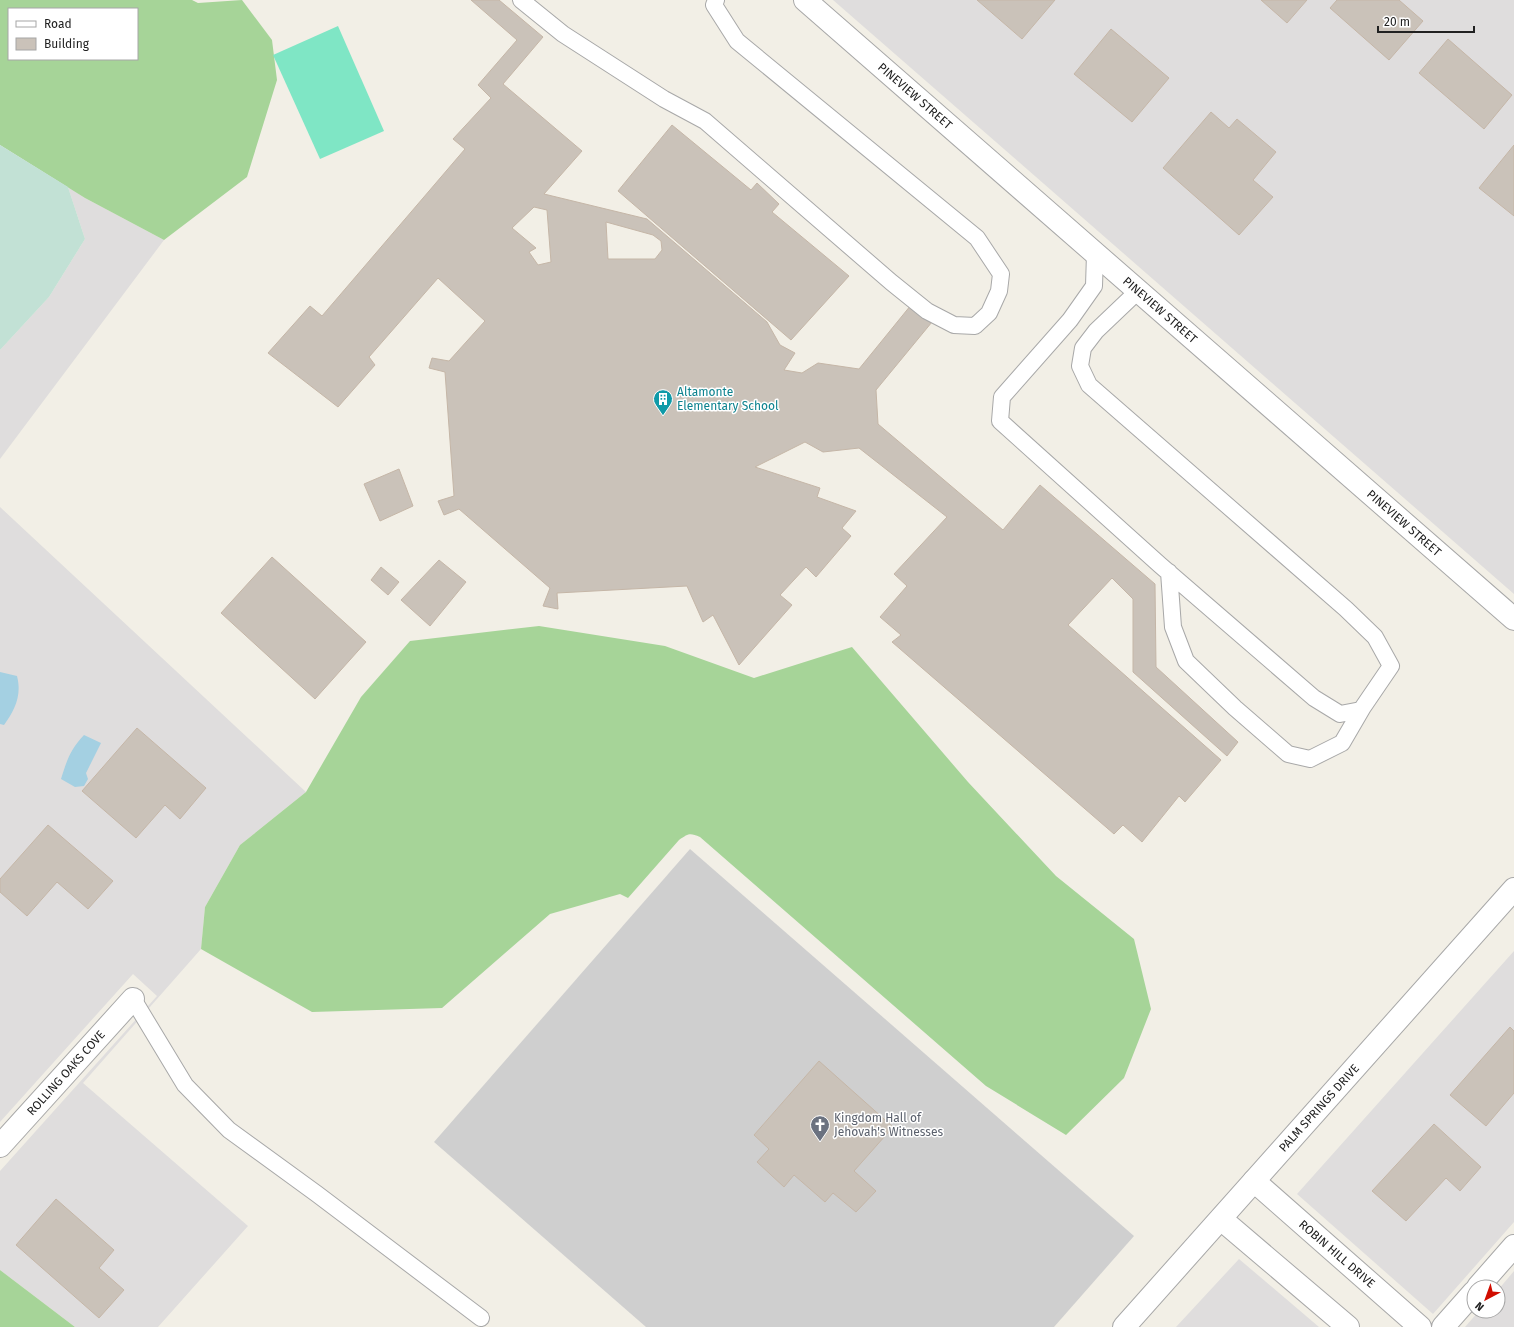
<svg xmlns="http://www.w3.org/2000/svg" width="1514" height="1327" font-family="'Fira Sans',sans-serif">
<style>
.residential{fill:#dfdddd}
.religious{fill:#cfcfcf}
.forest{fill:#a6d498;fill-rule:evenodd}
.wetland{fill:#c2e1d5}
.pitch{fill:#7fe6c5}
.water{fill:#a4d0e2}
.building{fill:#cac2b9;stroke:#c5b6a7;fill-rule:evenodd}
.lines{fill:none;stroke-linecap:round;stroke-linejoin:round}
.service-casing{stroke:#a8a8a8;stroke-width:18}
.minor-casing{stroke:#a8a8a8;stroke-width:24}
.tertiary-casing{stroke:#a8a8a8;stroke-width:24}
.service{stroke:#fff;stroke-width:16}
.minor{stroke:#fff;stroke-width:22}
.tertiary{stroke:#fff;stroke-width:22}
.labels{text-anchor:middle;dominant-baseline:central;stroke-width:3;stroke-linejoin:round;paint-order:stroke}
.street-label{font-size:12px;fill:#212121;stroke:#fff}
.culture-label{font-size:12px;fill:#0d838f;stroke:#fff;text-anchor:start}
.worship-label{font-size:12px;fill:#5b616d;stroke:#fff;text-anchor:start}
</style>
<rect width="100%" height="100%" fill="#f2efe6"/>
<!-- residential -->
<path class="residential" d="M833 0H1514V595V594Z
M68 187 85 198 164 240 0 459V350L49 297 85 239Z
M0 507 306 792 240 845 205 907 201 949 83 1083 248 1226 158 1327H75L0 1270V1171L157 996 133 974 0 1122Z
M1514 951V1222L1433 1314 1297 1194Z
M1239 1259 1319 1327H1176Z
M1514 1271V1327H1465L1479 1311H1498V1290Z"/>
<!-- religious -->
<path class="religious" d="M690 849 1134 1236 1054 1327H646L434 1142Z"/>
<!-- forest -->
<path class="forest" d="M0 0H192L198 3 242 0 272 40 277 80 247 177 164 240 85 198 0 145ZM9 9H137V59H9Z
M539 626 665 646 754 678 852 647 968 782 1056 876 1134 939 1151 1009 1124 1078 1066 1135 986 1086 700 837C690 833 689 833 679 840L628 898 620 894 550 914 442 1008 312 1012 201 949 205 907 240 845 306 792 361 697 410 641Z
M0 1270 75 1327H0Z"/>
<!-- wetland -->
<path class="wetland" d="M0 145 68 187 85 239 49 297 0 350Z"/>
<!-- pitch -->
<path class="pitch" d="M338 26 384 131 320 159 273 55Z"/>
<!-- water -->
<path class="water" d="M0 672 17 676C22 695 15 710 4 725L0 724Z
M84 735 101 743 86 773 88 779 84 786 75 787 61 779C67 760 70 750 84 735Z"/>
<!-- building -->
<path class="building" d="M471 0H499L543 37 503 84 582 151 544 194 647 219 767 322 780 345 795 353 784 370 802 373 818 363 859 369 911 305 932 322 876 390 878 424 1003 530 1040 485 1155 584 1156 667 1238 742 1227 756 1133 672V599L1112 578 1068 625 1221 760 1185 802 1179 796 1142 842 1123 825 1114 834 892 642 901 635 880 617 907 586 894 574 947 517 859 448 823 452 805 442 755 467 820 488 817 497 856 511 842 528 851 536 816 577 806 567 780 595 792 605 739 665 713 615 703 622 687 586 557 593 558 609 543 606 550 588 459 509 444 515 438 501 454 496 445 372 429 368 432 358 449 361 485 321 438 278 369 357 375 365 338 407 268 353 310 306 322 316 465 149 453 139 491 98 478 85 517 40ZM534 207 547 210 551 262 538 265 529 252 536 248 512 228ZM606 222 653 235 661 241 662 250 655 259H608Z
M977 0H1055L1022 39Z
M1261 0H1307L1287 23Z
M1337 0H1399L1423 21 1389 60 1330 8Z
M1111 29 1169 78 1132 122 1074 74Z
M1448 39 1512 95 1484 129 1419 73Z
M1211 112 1229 128 1237 119 1276 152 1253 180 1273 197 1239 235 1163 168Z
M672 125 751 190 757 183 779 204 772 212 849 276 791 340 618 191Z
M1514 145V216L1479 188Z
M399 469 413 506 380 521 364 484Z
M272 557 366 642 315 699 221 613Z
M439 560 466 582 430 626 401 600Z
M381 567 399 582 388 595 371 580Z
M137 728 206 788 180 819 165 805 136 838 82 791Z
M48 825 113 881 88 909 57 882 27 916 0 892V879Z
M1510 1027 1514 1031V1093L1486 1126 1450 1095Z
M819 1061 893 1127 854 1171 876 1191 856 1212 833 1193 825 1202 794 1175 784 1187 757 1162 769 1149 754 1135Z
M1434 1124 1481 1167 1460 1191 1446 1178 1406 1221 1372 1191Z
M56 1199 114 1250 99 1268 124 1290 99 1318 16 1245Z"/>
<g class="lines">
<!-- service casing -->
<g class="service-casing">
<path id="service" d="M521 0 563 34 664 99 705 121 891 282 927 311 954 325 975 326 989 313 999 291 1001 274 977 238 737 41 714 5 716 0
M1095 254 1094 286 1070 320 1002 397 1000 421 1160 565 1314 698 1340 714 1361 710 1391 666 1375 637 1346 609 1089 385 1080 366 1083 348 1096 331 1138 291
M1169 572 1173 627 1186 661 1235 708 1288 754 1310 759 1342 743 1363 707
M133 999 185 1085 229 1130 317 1194 481 1318"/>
</g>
<!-- minor casing -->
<g class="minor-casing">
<path id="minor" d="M805 0 1514 619
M0 1146 133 999
M1254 1181 1420 1327
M1221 1219 1348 1327
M1478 1287 1514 1246
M1443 1327 1474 1292"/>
</g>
<!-- tertiary casing -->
<g class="tertiary-casing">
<path id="tertiary" d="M1124 1327 1514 889"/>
</g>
<!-- service -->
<use href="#service" class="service"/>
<!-- minor -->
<use href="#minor" class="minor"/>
<!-- tertiary -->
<use href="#tertiary" class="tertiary"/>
</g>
<!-- icons -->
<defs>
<g id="building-pin" transform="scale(1)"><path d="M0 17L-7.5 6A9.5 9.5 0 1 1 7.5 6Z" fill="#0f9aa8" stroke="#fff"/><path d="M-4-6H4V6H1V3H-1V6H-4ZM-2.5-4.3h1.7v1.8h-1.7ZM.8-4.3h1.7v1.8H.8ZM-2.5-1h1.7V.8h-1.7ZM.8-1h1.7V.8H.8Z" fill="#fff"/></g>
<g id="church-pin" transform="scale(1)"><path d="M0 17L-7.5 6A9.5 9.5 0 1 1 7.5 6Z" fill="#6b7280" stroke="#fff"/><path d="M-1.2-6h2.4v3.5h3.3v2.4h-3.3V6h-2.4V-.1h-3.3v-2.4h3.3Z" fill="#fff"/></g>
</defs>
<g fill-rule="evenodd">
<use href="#building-pin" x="663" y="399"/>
<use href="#church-pin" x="820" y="1125"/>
</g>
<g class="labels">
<!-- street labels -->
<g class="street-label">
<text transform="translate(915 96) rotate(41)">PINEVIEW STREET</text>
<text transform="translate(1160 310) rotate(41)">PINEVIEW STREET</text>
<text transform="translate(1404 523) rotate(41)">PINEVIEW STREET</text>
<text transform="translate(66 1073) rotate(-48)">ROLLING OAKS COVE</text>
<text transform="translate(1319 1108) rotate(-48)">PALM SPRINGS DRIVE</text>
<text transform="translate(1337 1254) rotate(41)">ROBIN HILL DRIVE</text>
</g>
<!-- culture labels -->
<g class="culture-label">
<text x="677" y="392">Altamonte<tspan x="677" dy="14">Elementary School</tspan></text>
</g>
<!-- worship labels -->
<g class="worship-label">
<text x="834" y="1118">Kingdom Hall of<tspan x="834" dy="14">Jehovah's Witnesses</tspan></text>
</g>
</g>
<!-- legend -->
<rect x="8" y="8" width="130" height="52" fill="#ffffff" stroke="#a6a6a6"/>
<rect x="16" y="21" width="20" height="6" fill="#ffffff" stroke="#a6a6a6"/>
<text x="44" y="28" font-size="12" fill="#212121">Road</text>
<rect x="16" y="38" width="20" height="12" fill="#cac2b9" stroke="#a6a6a6"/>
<text x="44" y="48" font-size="12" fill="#212121">Building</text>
<!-- north arrow -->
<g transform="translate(1486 1299) rotate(221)"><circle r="19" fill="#ffffff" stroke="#a6a6a6"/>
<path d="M0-3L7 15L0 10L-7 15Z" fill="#d10d00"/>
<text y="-6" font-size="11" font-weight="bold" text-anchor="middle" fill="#212121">N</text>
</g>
<!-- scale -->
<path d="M1378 26v6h96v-6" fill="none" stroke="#212121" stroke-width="2"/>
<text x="1384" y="26" font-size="12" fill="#212121" stroke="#ffffff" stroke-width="3" paint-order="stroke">20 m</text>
</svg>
